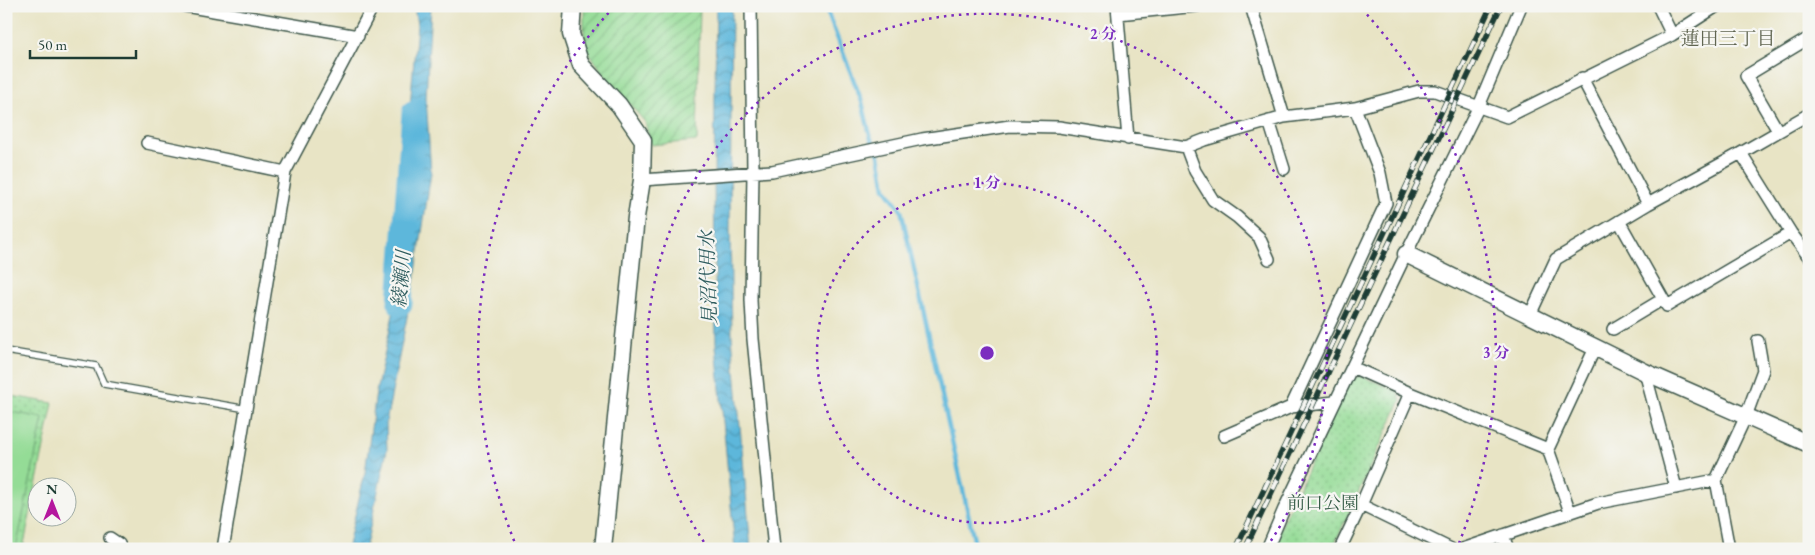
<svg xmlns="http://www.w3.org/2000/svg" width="1815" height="555" font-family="'EB Garamond','Noto Serif JP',serif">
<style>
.park{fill:url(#park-dots);stroke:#5a8c65}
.garden{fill:url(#garden-furrows);stroke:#5a8c65}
.pitch{fill:#94dc96;stroke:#5a8c65}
.water{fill:url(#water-waves);stroke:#3e7a88}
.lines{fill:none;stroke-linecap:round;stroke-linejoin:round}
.stream{stroke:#5db7db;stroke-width:4.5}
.river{stroke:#5db7db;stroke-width:25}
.lane-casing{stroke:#3d564a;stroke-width:8}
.street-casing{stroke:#3d564a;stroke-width:14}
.secondary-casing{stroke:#3d564a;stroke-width:19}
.lane{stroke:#fff;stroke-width:5.5}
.street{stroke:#fff;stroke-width:11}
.secondary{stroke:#fff;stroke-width:16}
.rail-casing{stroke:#1f3d34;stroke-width:5.5}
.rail{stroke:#f6f6f2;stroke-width:4;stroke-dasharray:11;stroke-linecap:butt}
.ring{fill:none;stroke:#7b2cbf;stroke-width:2.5;stroke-dasharray:2.5 5}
.labels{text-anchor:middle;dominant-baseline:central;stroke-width:4.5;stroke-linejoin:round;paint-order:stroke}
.park-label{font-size:18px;fill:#365d48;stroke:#f6f6f2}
.neighbourhood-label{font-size:19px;fill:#616652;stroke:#f6f6f2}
.water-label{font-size:19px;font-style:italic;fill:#2e5c5e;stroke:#f6f6f2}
.centre{fill:#7b2cbf;stroke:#f6f6f2;stroke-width:2.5}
.ring-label{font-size:15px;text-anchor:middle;font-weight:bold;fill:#7b2cbf;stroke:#f6f6f2;stroke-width:4.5;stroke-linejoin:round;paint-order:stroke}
</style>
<defs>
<pattern id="park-dots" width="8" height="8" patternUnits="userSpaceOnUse" patternTransform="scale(1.25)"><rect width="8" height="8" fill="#94dc96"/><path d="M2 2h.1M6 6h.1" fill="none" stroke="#78b47b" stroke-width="1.8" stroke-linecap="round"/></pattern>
<pattern id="garden-furrows" width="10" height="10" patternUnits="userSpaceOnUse" patternTransform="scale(1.25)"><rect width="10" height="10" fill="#94dc96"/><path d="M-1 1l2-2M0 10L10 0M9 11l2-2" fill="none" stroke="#78b47b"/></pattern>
<pattern id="water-waves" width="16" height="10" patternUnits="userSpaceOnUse" patternTransform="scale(1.25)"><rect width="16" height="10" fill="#5db7db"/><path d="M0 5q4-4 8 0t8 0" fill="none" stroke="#4c96b2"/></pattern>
</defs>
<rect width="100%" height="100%" fill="#f6f6f2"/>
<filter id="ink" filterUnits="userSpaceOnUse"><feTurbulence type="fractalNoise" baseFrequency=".02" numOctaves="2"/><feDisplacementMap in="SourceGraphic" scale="10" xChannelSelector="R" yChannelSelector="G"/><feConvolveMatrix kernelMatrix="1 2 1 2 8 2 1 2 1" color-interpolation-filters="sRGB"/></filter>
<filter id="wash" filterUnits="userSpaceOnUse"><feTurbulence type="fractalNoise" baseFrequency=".0096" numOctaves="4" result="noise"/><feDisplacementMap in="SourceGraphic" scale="20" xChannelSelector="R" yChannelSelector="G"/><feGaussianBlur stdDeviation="1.12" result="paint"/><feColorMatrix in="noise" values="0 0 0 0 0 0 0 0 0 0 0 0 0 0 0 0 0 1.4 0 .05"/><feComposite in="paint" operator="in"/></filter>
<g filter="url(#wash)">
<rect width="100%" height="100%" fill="#e8e4c5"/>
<!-- park -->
<path class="park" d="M1361 376 1397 391 1401 400 1332 549H1271L1349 379Z
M6 395 53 403 23 549H6Z"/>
<!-- garden -->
<path class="garden" d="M584 6H700L697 141 651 145 645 122 603 73 584 45Z"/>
<!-- pitch -->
<path class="pitch" d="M6 411 43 418 16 549H6Z"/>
<!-- water -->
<path class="water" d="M414 6H431L426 98 431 173 416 272 386 422 387 450 367 541 365 549H347L365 473 376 392 396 301 407 244 411 201 410 106 417 25Z
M716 6H732L730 228 732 336 751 549H735L716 346 714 181Z"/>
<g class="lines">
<!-- stream -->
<path class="stream" d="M825 6 862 102 871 139 879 155 885 188 901 210 976 549"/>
<!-- river -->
<path class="river" d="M400 303 414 113"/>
</g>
</g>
<g filter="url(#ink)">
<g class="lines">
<!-- lane casing -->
<g class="lane-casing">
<path id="lane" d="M6 351 96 366 104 384 247 409"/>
</g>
<!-- street casing -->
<g class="street-casing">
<path id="street" d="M185 6 358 36
M751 6 753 172 751 300 753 339 774 549
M1117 6 1128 139
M1251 6 1284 117
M1658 6 1672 35
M1118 14 1197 6
M1582 78 1648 204
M1269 121 1284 169
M1778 131 1746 76 1809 38
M147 143 285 172
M1186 147 1195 171 1213 200 1237 217 1259 237 1269 259
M1741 153 1791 233 1809 257
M642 180 772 171 922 139 1010 126 1059 127 1186 147 1204 140 1284 117 1355 108 1419 91H1435L1507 117 1672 35 1717 6
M1619 221 1667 306 1791 233
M1530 315 1556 259 1648 204 1741 153 1809 114
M1613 329 1663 299
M1645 372 1676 488
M1410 393 1548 449
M1291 407 1386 203 1380 173 1355 108
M1224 436 1291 407 1334 402
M1361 505 1451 549
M1570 512 1548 449 1595 348
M1503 535 1508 549
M110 538 119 544 121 549
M223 549 285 172 373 6
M1267 549 1284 509 1406 254 1479 106 1521 6
M1340 549 1361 505 1410 393 1352 367
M1463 549 1598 503 1716 480
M1729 549 1716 480 1746 416 1763 370 1758 341"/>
</g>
<!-- secondary casing -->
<g class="secondary-casing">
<path id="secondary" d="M573 6 571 34 581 65 619 105 643 140 642 180 636 217 603 549
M1406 254 1645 372 1809 444"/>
</g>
<!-- lane -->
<use href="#lane" class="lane"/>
<!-- street -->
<use href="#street" class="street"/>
<!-- secondary -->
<use href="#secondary" class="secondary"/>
<!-- rail casing -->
<g class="rail-casing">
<path id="rail" d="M1236 549 1491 6
M1245 549 1501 6"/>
</g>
<!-- rail -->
<use href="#rail" class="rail"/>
</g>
</g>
<!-- distance rings -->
<g class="ring">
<circle cx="987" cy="353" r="170"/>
<path d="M708 548A340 340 0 1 1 1266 548"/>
<path d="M517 548A509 509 0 0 1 612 9M1362 9A509 509 0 0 1 1457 548"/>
</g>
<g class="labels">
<!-- park labels -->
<g class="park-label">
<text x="1323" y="502">前口公園</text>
</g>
<!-- neighbourhood labels -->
<g class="neighbourhood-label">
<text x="1728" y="38">蓮田三丁目</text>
</g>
<!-- water labels -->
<g class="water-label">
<text transform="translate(708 278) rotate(-92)">見沼代用水</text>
<text transform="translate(401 279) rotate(-85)">綾瀬川</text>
</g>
</g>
<circle cx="987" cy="353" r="8" class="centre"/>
<g class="ring-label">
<text x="1103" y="39">2 分</text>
<text x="987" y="188">1 分</text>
<text x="1496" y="358">3 分</text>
</g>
<!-- margin -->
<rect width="1815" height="555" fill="none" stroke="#f6f6f2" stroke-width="25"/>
<!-- north arrow -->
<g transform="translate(52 502)"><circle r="24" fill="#f6f6f2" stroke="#a0aca6"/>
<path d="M0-4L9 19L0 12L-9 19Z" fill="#b5179e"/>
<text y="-8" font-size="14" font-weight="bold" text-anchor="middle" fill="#1f3d34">N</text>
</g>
<!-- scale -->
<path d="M30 50v8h106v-8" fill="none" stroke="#1f3d34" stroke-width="2.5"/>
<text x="38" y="50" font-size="15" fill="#1f3d34" stroke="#f6f6f2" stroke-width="4" paint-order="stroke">50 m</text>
</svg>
